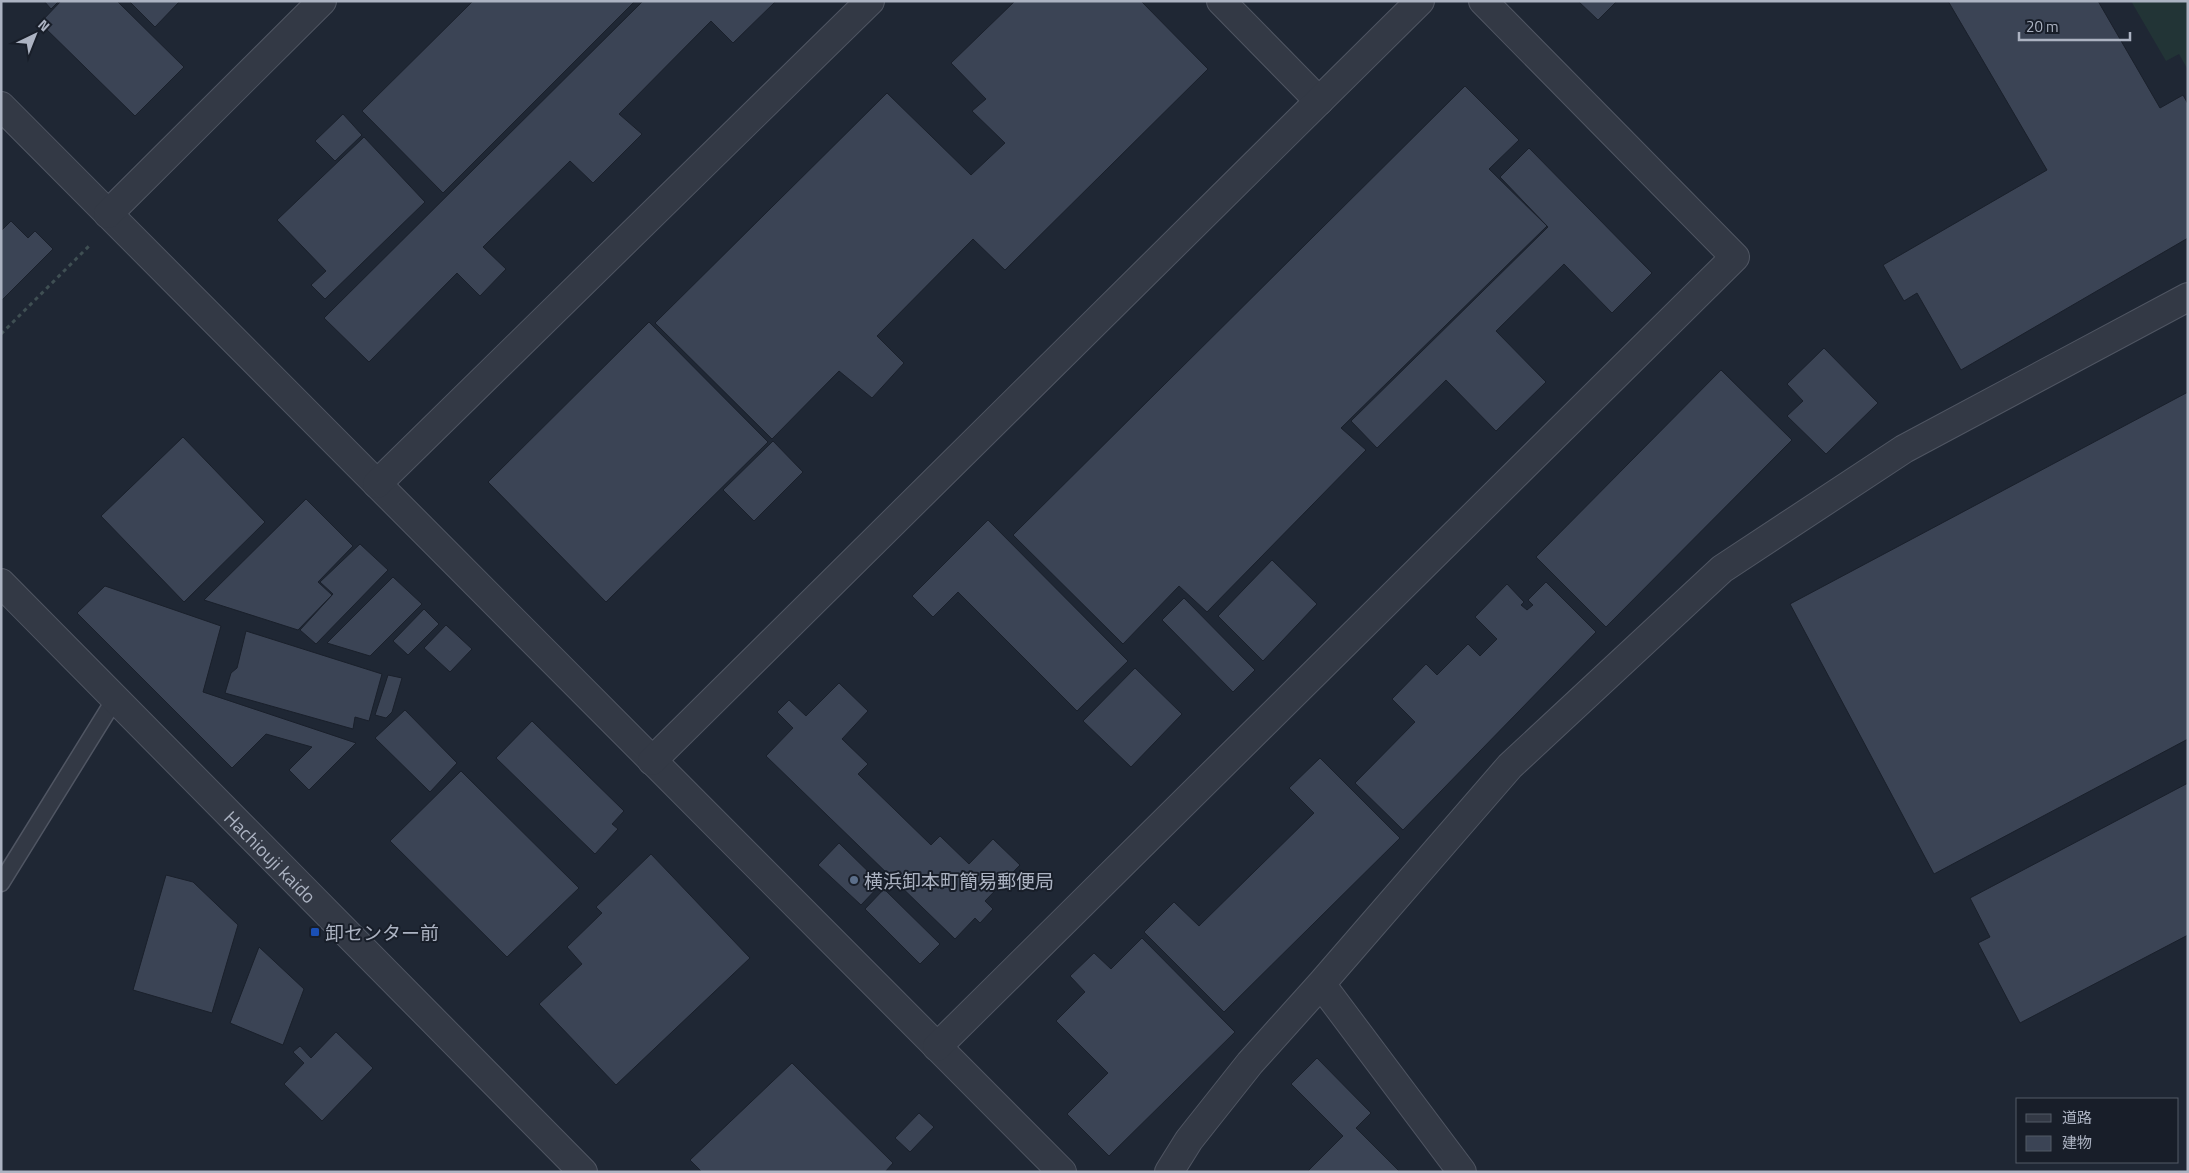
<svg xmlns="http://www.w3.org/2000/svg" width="2189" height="1173" font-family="'Titillium Web','Noto Sans JP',sans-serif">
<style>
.green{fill:#223436}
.building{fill:#3b4455;stroke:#1a202b}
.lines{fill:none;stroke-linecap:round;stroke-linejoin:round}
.service-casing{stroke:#505663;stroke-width:19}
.minor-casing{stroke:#505663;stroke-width:30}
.tertiary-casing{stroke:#505663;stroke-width:30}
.path{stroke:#3f4f53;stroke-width:3;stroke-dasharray:4 4;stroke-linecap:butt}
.service{stroke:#333945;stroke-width:16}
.minor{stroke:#333945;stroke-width:28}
.tertiary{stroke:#333945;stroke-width:28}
.service-dot{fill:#5c6f8a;stroke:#181e29;stroke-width:2}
.transit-dot{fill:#1a4fb4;stroke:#181e29;stroke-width:2}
.labels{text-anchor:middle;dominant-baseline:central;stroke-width:4;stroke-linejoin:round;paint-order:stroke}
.street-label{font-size:19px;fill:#acb3c2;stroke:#181e29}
.poi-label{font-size:19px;fill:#acb3c2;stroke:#181e29;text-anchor:start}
</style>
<rect width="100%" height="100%" fill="#1f2734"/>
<!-- green -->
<path class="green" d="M2131 1H2188V70L2179 54 2166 61Z"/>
<!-- building -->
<path class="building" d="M44 1H59L51 9Z
M61 1H117L184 67 135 116 40 23Z
M129 1H180L155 27Z
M473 1H635L443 193 362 111Z
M643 1H776L733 43 711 21 619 114 642 134 593 183 570 161 483 247 506 269 480 296 457 273 369 362 324 318Z
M1015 1H1141L1208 69 1005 270 973 239 877 336 904 363 872 398 839 371 772 439 655 323 887 93 971 175 1005 143 972 111 986 99 951 63Z
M1578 1H1617L1598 20Z
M1948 1H2098L2160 108 2183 95 2188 104V238L1961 370 1917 293 1904 301 1883 265 2047 170Z
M1465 86 1519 140 1489 169 1547 226 1341 428 1366 450 1207 612 1179 586 1123 644 1013 535Z
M343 114 362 135 335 161 315 141Z
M364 137 425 202 325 299 311 285 326 271 277 220Z
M1529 148 1652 273 1612 313 1564 264 1496 331 1546 382 1496 431 1446 380 1377 448 1351 421 1548 227 1500 177Z
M11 221 28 238 35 231 53 249 1 301V231Z
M649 322 768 442 606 602 488 482Z
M1824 348 1878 403 1826 454 1787 416 1803 401 1787 384Z
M1721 370 1792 440 1606 627 1536 557Z
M2188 392V739L1934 874 1790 604Z
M183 437 265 522 184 602 101 516Z
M773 441 803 472 754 521 723 490Z
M306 499 353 546 318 582 332 595 298 630 204 600Z
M988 520 1128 661 1077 711 958 592 933 617 912 596Z
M360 544 388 570 316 644 300 630 333 594 320 582Z
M1272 560 1317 604 1263 661 1218 616Z
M393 577 422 604 370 656 327 643Z
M1546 582 1596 632 1403 830 1355 783 1415 722 1392 699 1426 664 1437 675 1468 644 1480 656 1497 639 1475 617 1507 584 1524 602 1521 605 1527 610 1533 605 1528 600Z
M105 586 221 626 203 692 356 743 309 790 289 770 312 747 266 734 232 768 77 613Z
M1184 598 1255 670 1233 692 1162 620Z
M424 609 439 624 408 655 393 641Z
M446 625 472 649 450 672 424 648Z
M246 631 382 674 369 721 355 717 353 729 225 693 231 673 237 668Z
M1135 668 1182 714 1131 767 1083 721Z
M388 675 402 678 392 712 386 718 375 715Z
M839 683 868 711 842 739 868 764 858 774 931 845 940 836 969 864 993 839 1020 865 985 901 993 909 980 923 975 918 955 939 766 756 793 728 777 712 789 700 806 716Z
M405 710 457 763 430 792 375 738Z
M532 721 624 811 612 824 618 829 595 854 496 758Z
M1320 758 1400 838 1224 1012 1144 932 1174 902 1199 926 1314 813 1289 788Z
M461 771 579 888 507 957 390 841Z
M2188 783V935L2020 1023 1978 943 1990 937 1970 898Z
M839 843 881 884 861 905 818 865Z
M651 854 750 958 616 1085 539 1004 582 964 567 947 602 913 596 907Z
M166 875 193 882 238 925 212 1013 133 990Z
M884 889 940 944 920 964 865 909Z
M1142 938 1235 1032 1109 1156 1067 1114 1108 1073 1056 1021 1085 992 1070 976 1094 953 1111 969Z
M259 947 304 989 283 1045 230 1023Z
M336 1032 373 1068 322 1121 284 1084 304 1063 293 1052 300 1046 311 1058Z
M1317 1058 1371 1113 1356 1128 1400 1172H1307L1343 1136 1291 1084Z
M792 1063 893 1163 885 1172H702L690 1160Z
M919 1113 934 1127 910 1152 895 1138Z"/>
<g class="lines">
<!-- service casing -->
<g class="service-casing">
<path id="service" d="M1 883 115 699"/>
</g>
<!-- minor casing -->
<g class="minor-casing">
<path id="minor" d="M1221 1 1319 101
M1321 984 1462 1172
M1169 1172 1189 1140 1250 1063 1321 984 1510 766 1722 569 1904 449 2188 297"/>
</g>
<!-- tertiary casing -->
<g class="tertiary-casing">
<g id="tertiary">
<path d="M1 106 1062 1172"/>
<path d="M108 214 322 1"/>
<path d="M377 484 870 1"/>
<path id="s1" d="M1 583 583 1172"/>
<path d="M652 761 1420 1"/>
<path d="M937 1047 1735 257 1483 1"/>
</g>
</g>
<!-- path -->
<path class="path" d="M1 334 91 244"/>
<!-- service -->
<use href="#service" class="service"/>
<!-- minor -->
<use href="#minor" class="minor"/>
<!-- tertiary -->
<use href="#tertiary" class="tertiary"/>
</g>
<!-- markers -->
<circle class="service-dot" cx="854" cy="880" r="5"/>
<rect class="transit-dot" x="310" y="927" width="10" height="10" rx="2.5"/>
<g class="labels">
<!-- street labels -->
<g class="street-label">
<text stroke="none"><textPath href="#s1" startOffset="384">Hachiouji kaido</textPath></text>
</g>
<!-- poi labels -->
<g class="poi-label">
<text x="864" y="880">横浜卸本町簡易郵便局</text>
<text x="325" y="932">卸センター前</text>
</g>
</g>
<!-- border -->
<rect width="2189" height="1173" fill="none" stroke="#acb3c2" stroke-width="5"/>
<!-- legend -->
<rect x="2016" y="1098" width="162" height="65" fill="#181e29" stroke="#535a66"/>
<rect x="2026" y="1114" width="25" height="8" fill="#333945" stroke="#535a66"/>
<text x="2062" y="1123" font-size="15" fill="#acb3c2">道路</text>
<rect x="2026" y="1136" width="25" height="15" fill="#3b4455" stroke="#535a66"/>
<text x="2062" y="1148" font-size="15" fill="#acb3c2">建物</text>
<!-- north arrow -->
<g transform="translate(35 35) rotate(43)" stroke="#181e29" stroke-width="4" paint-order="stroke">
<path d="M0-4L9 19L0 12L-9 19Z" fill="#acb3c2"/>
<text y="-8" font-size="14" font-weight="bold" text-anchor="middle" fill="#acb3c2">N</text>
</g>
<!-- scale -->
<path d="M2019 32v8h111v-8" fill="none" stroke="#acb3c2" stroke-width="2.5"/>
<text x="2026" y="32" font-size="15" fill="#acb3c2" stroke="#181e29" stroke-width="4" paint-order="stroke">20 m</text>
</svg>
